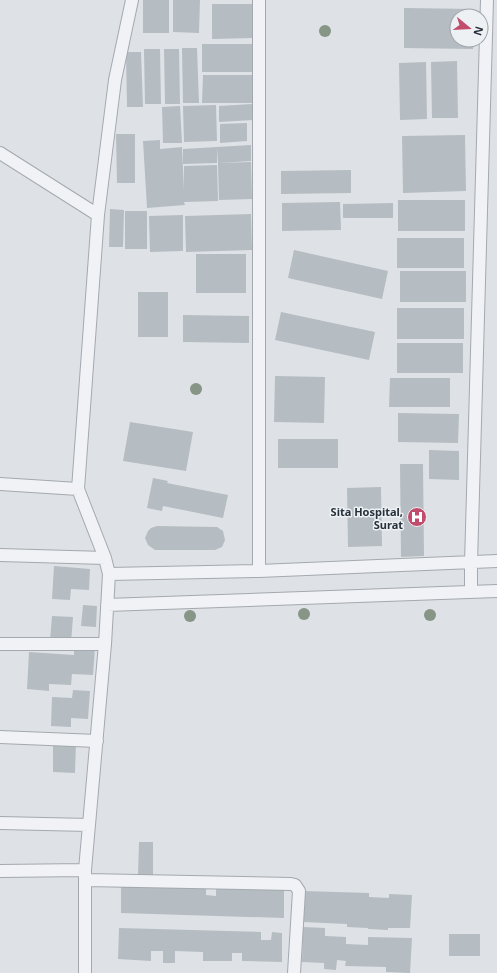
<svg xmlns="http://www.w3.org/2000/svg" width="497" height="973" font-family="'Noto Sans',sans-serif">
<style>
.building{fill:#b5bcc2}
.lines{fill:none;stroke-linecap:round;stroke-linejoin:round}
.street-casing{stroke:#a4a9af;stroke-width:14}
.street{stroke:#f0f2f5;stroke-width:12}
.tree{fill:#879586}
.labels{text-anchor:middle;dominant-baseline:central;stroke-width:3;stroke-linejoin:round;paint-order:stroke}
.poi-label{font-size:11px;font-weight:bold;fill:#28313b;stroke:#edf1f4;text-anchor:end}
</style>
<rect width="100%" height="100%" fill="#dee2e6"/>
<!-- building -->
<path class="building" d="M143 0H169V33H143Z
M173 0H200L199 33 173 32Z
M212 4H254V38L212 39Z
M404 8 474 9V16H457V40H474L473 49 404 48Z
M202 44H253V72H202Z
M182 48H197L199 103H183Z
M144 49H160L161 104H145Z
M164 49H179L180 104H165Z
M126 52H141L143 107H127Z
M457 61 458 118H432L431 62Z
M426 62 427 119 400 120 399 63Z
M203 75H253V103H202Z
M252 104 253 120 219 122V106Z
M216 105 217 141 184 142 183 106Z
M180 106 182 143H163L162 107Z
M247 123V141L220 143V124Z
M116 134H135V183H117Z
M465 135 466 191 403 193 402 136Z
M160 140V149L182 147 184 190V166L217 165 218 201 184 202 185 205 147 208 143 141Z
M251 145V161L218 163 217 147Z
M217 147V163L183 164V149Z
M251 162 252 199 219 200 218 163Z
M351 170V193L281 194V171Z
M398 200H465V231H398Z
M340 202 341 230 282 231V203Z
M393 203V218H343V204Z
M110 209 124 210 123 247H109Z
M125 211H147V249H125Z
M251 214 252 250 186 252 185 216Z
M183 215V251L150 252 149 216Z
M397 238H464V268H397Z
M294 250 388 271 382 299 288 278Z
M196 254H246V293H196Z
M400 271H466V302H400Z
M138 292H168V337H138Z
M397 308H464V339H397Z
M281 312 375 332 369 360 275 340Z
M183 315 249 316V343L183 342Z
M397 343H463V373H397Z
M275 376 325 377 324 423 274 422Z
M390 378H450V407H389Z
M398 413 459 414 458 443 398 442Z
M130 422 193 432 186 471 123 461Z
M278 439H338V468H278Z
M429 450 459 451V480L429 479Z
M400 464H423L424 556 401 557Z
M153 478 168 481 167 483 228 495 223 518 163 506 162 511 147 508Z
M381 487 382 546 348 547 347 488Z
M157 526 217 527 223 531 225 540 222 547 215 550H155L148 545 145 538 148 531 151 528Z
M54 566 90 569 89 590 71 589 70 600 52 599Z
M83 605 97 606 96 627 81 626Z
M52 616 73 617 71 643 50 641Z
M74 646 95 647 93 675 72 674 71 685 49 684V691L27 689 29 652 74 655Z
M73 690 90 691 88 719 71 718V727L51 726 52 697 72 698Z
M53 742H76L75 773 53 772Z
M139 842H153V876H138Z
M121 886 206 888V895L216 896V888L284 890V918L121 913Z
M304 891 369 893V897L389 898V894L412 895 410 928H388V930L368 929V928L347 927V924L303 922Z
M303 927 325 928V936L346 937V944L368 945V937L412 938 410 973 386 972V967L345 966 346 961 337 960 336 970 324 969V963L302 962Z
M119 928 261 932V940H271L272 932 282 933V962L242 961V953H232V961H203V952L175 951V963H163V951H151V961L118 959Z
M449 934H480V956H449Z"/>
<g class="lines">
<!-- street casing -->
<g class="street-casing">
<path id="street" d="M259 0V571
M0 153 98 215
M0 484 78 489
M0 555 105 558
M109 574 259 571 497 561
M471 592V563L487 0
M107 605 497 591
M0 644H105
M0 737 97 741
M0 823 89 825
M0 871 85 870
M86 880 291 884 295 885 299 891 294 973
M85 973V870L105 644 109 574 105 558 78 489 98 215 115 80 132 0"/>
</g>
<!-- street -->
<use href="#street" class="street"/>
</g>
<!-- trees -->
<g class="tree">
<circle cx="325" cy="31" r="6"/>
<circle cx="196" cy="389" r="6"/>
<circle cx="304" cy="614" r="6"/>
<circle cx="430" cy="615" r="6"/>
<circle cx="190" cy="616" r="6"/>
</g>
<!-- icons -->
<defs>
<g id="hospital-disc" transform="scale(1)"><circle r="9.5" fill="#c14c6b" stroke="#edf1f4"/><path d="M-5-5h3v3.5h4V-5h3V5h-3V1.5h-4V5h-3Z" fill="#fff"/></g>
</defs>
<g fill-rule="evenodd">
<use href="#hospital-disc" x="417" y="517"/>
</g>
<g class="labels">
<!-- poi labels -->
<g class="poi-label">
<text x="403" y="511">Sita Hospital,<tspan x="403" dy="13">Surat</tspan></text>
</g>
</g>
<!-- north arrow -->
<g transform="translate(469 28) rotate(108)"><circle r="19" fill="#edf1f4" stroke="#9ea4aa"/>
<path d="M0-3L7 15L0 10L-7 15Z" fill="#c14c6b"/>
<text y="-6" font-size="11" font-weight="bold" text-anchor="middle" fill="#28313b">N</text>
</g>
</svg>
